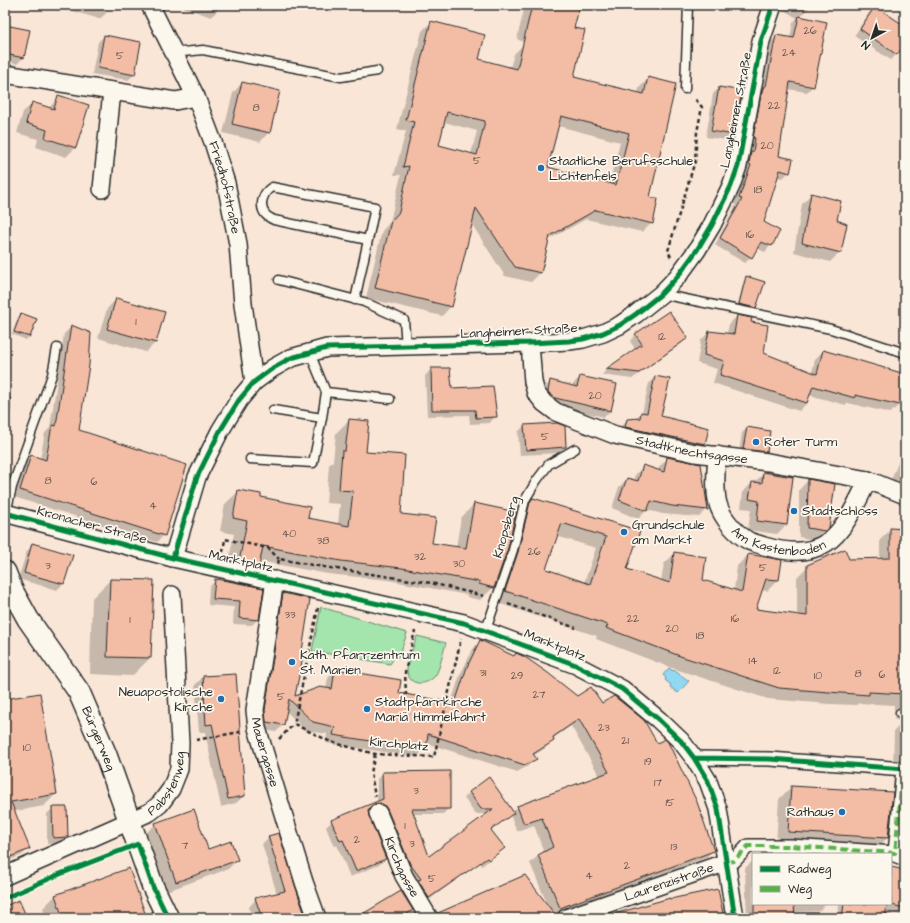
<svg xmlns="http://www.w3.org/2000/svg" width="910" height="923" font-family="'Architects Daughter',sans-serif">
<style>
.green{fill:#a4e4ad;stroke:#68886c}
.water{fill:#91d8f3;stroke:#6893a3}
.shadow{fill:#0003;fill-rule:evenodd}
.building{fill:#f3bda5;stroke:#2b2b2b;fill-rule:evenodd}
.lines{fill:none;stroke-linecap:round;stroke-linejoin:round}
.service-casing{stroke:#2b2b2b;stroke-width:11}
.pedestrian-casing{stroke:#2b2b2b;stroke-width:16}
.minor-casing{stroke:#2b2b2b;stroke-width:20}
.tertiary-casing{stroke:#2b2b2b;stroke-width:24}
.path{stroke:#2b2b2b;stroke-width:2.5;stroke-dasharray:4 3;stroke-linecap:butt}
.service{stroke:#fbf7ec;stroke-width:8}
.pedestrian{stroke:#fbf7ec;stroke-width:13}
.minor{stroke:#fbf7ec;stroke-width:17}
.tertiary{stroke:#fbf7ec;stroke-width:21}
.quiet{stroke:#56b246;stroke-width:4;stroke-dasharray:8 4;stroke-linecap:butt}
.cycleway-casing{stroke:#fbf7ec;stroke-width:8}
.cycleway{stroke:#00873e;stroke-width:5}
.poi-dot{fill:#1f6fb2;stroke:#fbf7ec;stroke-width:1.5}
.labels{text-anchor:middle;dominant-baseline:central;stroke-width:3.5;stroke-linejoin:round;paint-order:stroke}
.number-label{font-size:11px;fill:#5d504a}
.street-label{font-size:13px;fill:#2b2b2b;stroke:#fbf7ec}
.poi-label{font-size:13px;fill:#2b2b2b;stroke:#fbf7ec;text-anchor:start}
</style>
<rect width="100%" height="100%" fill="#f9e6d7"/>
<filter id="ink" filterUnits="userSpaceOnUse"><feTurbulence type="fractalNoise" baseFrequency=".025" numOctaves="2"/><feDisplacementMap in="SourceGraphic" scale="8" xChannelSelector="R" yChannelSelector="G"/><feConvolveMatrix kernelMatrix="1 2 1 2 8 2 1 2 1" color-interpolation-filters="sRGB"/></filter>
<g filter="url(#ink)">
<!-- green -->
<path class="green" d="M321 607 407 633 399 657 394 658 390 664 312 651Z
M417 636 446 643C443 652 440 669 435 676 426 687 406 686 407 668 408 658 414 646 417 636Z"/>
<!-- water -->
<path class="water" d="M669 668 673 671 674 670 680 675H681L689 681 678 693 670 687 671 685 665 680 666 678 663 675Z"/>
<!-- shadow -->
<path class="shadow" d="M73 5H109L106 13 100 19 72 11Z
M184 5H219L217 11 211 17 183 7Z
M525 5H578L573 28 572 78 638 93 639 88 648 79V198L652 223 642 232 586 219 548 240 540 273 531 282 505 276 471 223 451 306 442 316 366 298 382 231 390 222 401 175H394L406 131 397 129 422 31 431 22 478 60 510 68 514 54 523 45 534 47 517 39ZM444 122 477 131 471 154 438 146ZM558 126 620 142 609 184 547 168Z
M784 5H811L800 17 813 86 807 92 788 89 778 157 789 172 783 178 777 177 763 222 771 245 765 252 756 248 751 257 745 263 715 245 736 205 734 204 745 171 743 170 758 93 761 89 771 42 777 36 790 38 793 23 797 18 782 9Z
M875 7 905 27V42L897 54 891 60 854 36 869 13Z
M5 26 23 58 17 64 5 61Z
M104 36 135 74 128 80 92 74 98 42Z
M242 83 269 132 260 142 223 133 233 93Z
M719 88 733 134 727 140 706 137 713 94Z
M59 97 75 148 66 157 36 147 38 139 17 133 23 112 33 103 49 108Z
M811 194 836 221 840 252 830 262 794 252 802 204Z
M747 277 755 307 752 310 737 307 744 280Z
M116 299 155 343 146 352 98 338 107 309Z
M668 312 687 338 681 344 632 379 602 375 607 369 635 349 630 341 636 335Z
M21 314 36 320 29 337 26 340 12 334 18 317Z
M737 316 750 323 762 354 812 373 815 359 823 351 905 375V381L899 405 890 413 848 403 846 405 809 395 807 403 799 411 713 383 717 369 697 363 701 340 709 332 727 334 729 324Z
M71 327 78 431 164 535 157 542 14 497 24 464 31 457 40 459 45 433 50 428 64 334Z
M431 369 451 389 495 417 489 423 470 424 469 415 427 416 425 376Z
M580 377 610 411 604 417 548 404 542 398 545 387 551 381 573 387 574 383Z
M655 377 660 416 704 444 698 450 619 433 621 426 627 420 635 419 641 413H642L649 383Z
M349 420 365 453 400 514 431 543 456 547 461 518 474 504 494 587 480 600 467 597V595L388 580 328 574 259 561 258 566 245 580 226 575 234 534 220 531 225 504 239 491 259 498 307 519 338 525 340 504 326 503 329 465 333 461 336 433Z
M524 426 564 427 565 447 559 453 520 455 518 432Z
M747 428 766 451 761 456 739 453 742 433Z
M905 446V492L889 485Z
M668 458 707 509 699 517 663 514 647 510 638 519 612 508 619 487 627 479 633 480 635 475 643 466 658 471 659 467Z
M764 473 786 525 777 534 748 530 751 509 741 508 743 492 752 483H755V482Z
M808 480 834 485 828 527 815 540 799 537V490Z
M533 499 639 532 626 570 661 582 664 564 675 553 702 581 734 590 737 566 748 555 781 561 778 580 767 591 761 590 755 609 797 615V577L808 566 848 560 880 559V540L891 529 905 530V772L893 771 894 731 900 725 899 721 894 719V705L859 703 857 705 829 704 768 699 669 667 596 639 597 636 495 602 522 510ZM556 536 596 548 584 583 545 570Z
M33 545 71 556 63 584 57 590 18 579 27 551Z
M110 580 153 581 150 658 132 676 90 674 92 598Z
M216 580 228 582 258 619 252 625 233 624 234 607 208 605 209 587Z
M283 594 294 698 326 689 328 678 336 670 398 694 451 703 460 675 473 649 480 641 514 657 517 654 713 850 706 858 554 914 555 918H435L438 914 548 906 530 863 538 856 544 853 534 825 517 831 510 815 491 831 501 850 482 866 480 863 423 904 373 809 368 810 367 812 385 859 379 865 350 877 337 845 334 847 326 827 332 821 377 803V779L383 773 449 808 443 814H413L428 857 487 814H475L464 798 470 792 512 812 518 807 600 777 571 726 552 739 553 740 545 748 533 756 535 758 528 766 517 772 426 743 425 749 417 757 326 743 327 734 305 730 286 711 283 725 276 732 259 729 276 602Z
M203 677 244 796 236 803 221 807 205 732H199L195 685Z
M5 700 56 794 44 806 5 813Z
M791 787 887 838 875 850 776 844 779 799Z
M53 808 67 837 60 843 47 844V814Z
M156 824 208 850 237 860 228 869 167 891 146 833Z
M5 829 29 849 22 855 5 862Z
M269 837 294 918H252L249 907 256 899 277 894 262 844Z
M753 861V904H826L819 911 794 912V918H747L745 868Z
M891 868 905 871V916L893 913 889 918H837L839 904H891Z
M55 896 144 913 139 918H47L43 908Z
M669 899 723 918H603Z"/>
<!-- building -->
<path class="building" d="M532 5H580L574 28 585 30 574 77 644 94 648 77 676 84 650 197 658 199 653 224 596 210 550 236 541 273 515 267 476 208 452 307 375 288 391 221 399 212 409 166 403 167 414 122 406 120 431 21 485 35 479 59 517 69ZM447 112 485 121 477 155 439 145ZM561 116 629 133 616 185 548 167Z
M875 6 905 26V44L897 55 860 29Z
M799 16 827 22 814 87 790 82 779 156 793 159 790 173 780 170 764 222 780 231 772 246 761 242 752 258 720 238 742 199 739 198 751 165 749 164 751 152H753L755 138H753L761 95 764 86H766L776 35 794 38Z
M5 25 30 30 24 58 5 54Z
M104 35 141 42 135 75 98 68Z
M242 82 280 91 270 133 232 124Z
M719 87 742 91 734 135 711 131Z
M58 95 89 105 76 148 45 138 47 130 26 123 32 102 54 109Z
M811 193 841 201 837 220 847 224 841 253 802 243Z
M746 276 765 282 756 308 739 304Z
M116 298 165 312 156 343 107 329Z
M669 311 688 338 639 373 606 369 642 344 635 334Z
M21 313 37 319 30 337 14 332Z
M737 315 752 318 751 322 768 325 764 353 817 374 823 350 905 374V385L900 405 855 395V398L813 386 807 403 720 375 724 361 704 355 709 331 734 334Z
M71 325 91 333 89 365 79 430 187 465 165 536 20 490 31 455 46 460 52 425 56 426Z
M431 368H450L452 388 493 386 497 417 476 418 475 410H432Z
M580 376 617 384 611 411 555 398 548 392 550 380 577 387Z
M655 376 670 379 661 416 709 428 705 444 625 427 627 419 640 418 641 412 647 413Z
M349 419 369 421 366 452 405 455 401 514 436 518 432 543 466 548 474 503 516 512 508 548 494 588 479 584 480 582 402 568 341 561 263 546 259 567 239 562 247 521 233 518 238 490 261 494V497L310 507 308 518 349 526 353 491 339 490 342 451H345Z
M557 423 565 426 566 447 526 450 524 425Z
M747 427 770 431 767 452 743 449Z
M667 457 701 464 708 510 672 506 651 501 647 511 619 500 627 478 638 481 643 465 664 472Z
M763 472 793 477 787 525 757 521 759 501 749 499 752 482 762 483Z
M808 479 835 484 829 528 825 531 807 528Z
M533 498 640 531 627 569 670 583 674 552 706 557 703 580 742 592 748 554 782 560 779 580 766 579 756 609 807 616V565L845 549 849 559 890 558V528L905 529V694L869 692V695L841 693 779 688 680 656 606 628 608 625 505 591 518 552 530 502ZM562 523 606 537 590 584 546 569Z
M32 543 73 555 64 584 24 573Z
M110 579 154 580 151 658 107 657Z
M215 579 228 581 264 588 259 620 239 618 240 601 213 599Z
M283 593 310 599 302 651H304L295 696 320 687 332 689 335 669 401 680 399 693 455 703 467 667 480 640 514 656 516 653 525 657 548 673 577 696 591 687 602 703 614 696 644 720 657 743 665 739 668 742 697 802 714 851 560 908 538 855 553 847 542 818 524 824 517 806 609 772 579 719 553 737 554 741 533 754 537 759 525 765 428 734 426 750 333 735 335 727 313 722 289 699 284 725 266 722 265 710Z
M236 674 245 796 228 799 212 724 206 725 203 676Z
M40 693 57 794 11 802 30 849 5 859V699Z
M450 771V809H412L429 856 493 809H481L469 792 489 777 514 813 491 830 505 848 489 860 487 858 429 898 418 880 421 879 410 864 387 809 384 805 380 803 375 804 370 807 368 811 369 816 386 859 356 871 343 840 340 841 331 820 383 799 382 772Z
M791 786 893 792 888 838 788 832Z
M52 807H67L68 837 53 838Z
M194 809 208 849 231 841 238 860 176 882 155 823Z
M279 833 295 885 306 918H262L255 898 285 891 268 836Z
M891 867 905 870V908L891 905Z
M129 868 145 913 132 918H63L55 895Z
M525 875 556 916V918H439L438 913Z
M718 889 724 918H614V914L670 898V899Z
M401 891 413 910 401 918H356Z
M19 900 27 918H5V906Z
M754 904H794L795 918H754Z
M844 904H887L885 918H842Z"/>
<g class="lines">
<!-- service casing -->
<g class="service-casing">
<path id="service" d="M173 53 203 50 341 77 377 71
M685 89 688 5
M279 280 364 302 404 320 406 346
M661 294 831 329 905 353
M355 300 368 240 274 220C272 219 268 217 266 215 258 206 263 192 272 187L375 207 368 240
M326 392 390 399
M5 399V410
M273 410 322 418 326 392 310 353
M250 459 313 463 322 418
M6 513 12 487 52 375 57 348
M486 630 513 550 525 500 537 480 549 464 575 449
M900 713H905"/>
</g>
<!-- pedestrian casing -->
<g class="pedestrian-casing">
<path id="pedestrian" d="M694 758 770 759 905 769
M727 862 734 861 748 846H791L895 853 903 769"/>
</g>
<!-- minor casing -->
<g class="minor-casing">
<g id="minor">
<path id="s1" d="M150 5 196 97 213 142 226 183 238 244 243 304 254 382"/>
<path d="M5 74 175 101 196 97"/>
<path d="M102 189 112 91"/>
<path id="s2" d="M530 343 533 382 536 393 544 403 556 412 615 435 695 453 768 462 868 480 905 495"/>
<path id="s3" d="M717 455C716 471 714 489 718 504 722 518 736 534 749 541 753 543 759 544 764 546 785 552 807 555 826 543 845 531 858 500 868 480"/>
<path d="M5 513 173 558 464 623 576 665 622 689 659 720 681 741 694 758 708 781 718 809 735 918"/>
<path d="M173 558 197 477 220 431 239 400 254 382 273 368 291 358 327 348 530 343 569 341 583 339 603 333 620 325 636 314 661 294 678 276 697 250 712 225 731 186 738 166 761 41 773 5"/>
<path id="s4" d="M275 580 255 710 257 728 304 882 317 918"/>
<path id="s5" d="M378 813 404 876 429 918"/>
<path d="M895 853 905 857"/>
<path id="s6" d="M5 876 150 812 160 804 171 789 179 769 180 743 172 595"/>
<path id="s7" d="M566 918 727 862"/>
</g>
</g>
<!-- tertiary casing -->
<g class="tertiary-casing">
<g id="tertiary">
<path id="s8" d="M5 572 12 590 28 619 79 692 106 755 153 887 168 918"/>
</g>
</g>
<!-- path -->
<path class="path" d="M671 257 668 251 695 161 697 132 702 107 694 98
M223 552 225 539 268 548 279 559
M278 564 279 559 324 567 431 583 484 596
M508 604 576 628
M318 608 294 724 331 742 375 754 434 757 461 639
M406 695 405 672 415 631
M279 739 294 724
M196 740 240 732
M375 754 371 773 375 797"/>
<!-- service -->
<use href="#service" class="service"/>
<!-- pedestrian -->
<use href="#pedestrian" class="pedestrian"/>
<!-- minor -->
<use href="#minor" class="minor"/>
<!-- tertiary -->
<use href="#tertiary" class="tertiary"/>
<!-- quiet -->
<path class="quiet" d="M727 862 734 861 748 846H791L895 853 903 769"/>
<!-- cycleway casing -->
<g class="cycleway-casing">
<path id="cycleway" d="M5 513 173 558 464 623 576 665 622 689 659 720 681 741 694 758 708 781 718 809 735 918
M173 558 197 477 220 431 239 400 254 382 273 368 291 358 327 348 530 343 569 341 583 339 603 333 620 325 636 314 661 294 678 276 697 250 712 225 731 186 738 166 761 41 773 5
M694 758 770 759 905 769
M5 898 60 874 138 844 153 887 168 918"/>
</g>
<!-- cycleway -->
<use href="#cycleway" class="cycleway"/>
</g>
</g>
<!-- markers -->
<g class="poi-dot">
<circle cx="541" cy="168" r="4"/>
<circle cx="756" cy="442" r="4"/>
<circle cx="794" cy="511" r="4"/>
<circle cx="624" cy="532" r="4"/>
<circle cx="292" cy="662" r="4"/>
<circle cx="221" cy="699" r="4"/>
<circle cx="367" cy="709" r="4"/>
<circle cx="842" cy="812" r="4"/>
</g>
<g class="labels">
<!-- number labels -->
<g class="number-label">
<text x="810" y="30">26</text>
<text x="789" y="52">24</text>
<text x="120" y="55">5</text>
<text x="774" y="105">22</text>
<text x="256" y="107">8</text>
<text x="767" y="145">20</text>
<text x="477" y="160">5</text>
<text x="758" y="189">18</text>
<text x="750" y="234">16</text>
<text x="136" y="321">1</text>
<text x="662" y="336">12</text>
<text x="595" y="395">20</text>
<text x="545" y="436">5</text>
<text x="48" y="480">8</text>
<text x="94" y="481">6</text>
<text x="153" y="505">4</text>
<text x="289" y="533">40</text>
<text x="323" y="540">38</text>
<text x="534" y="551">26</text>
<text x="420" y="556">32</text>
<text x="459" y="563">30</text>
<text x="48" y="565">3</text>
<text x="763" y="567">5</text>
<text x="290" y="614">33</text>
<text x="633" y="618">22</text>
<text x="735" y="618">16</text>
<text x="130" y="619">1</text>
<text x="672" y="628">20</text>
<text x="700" y="635">18</text>
<text x="753" y="660">14</text>
<text x="777" y="670">12</text>
<text x="483" y="672">31</text>
<text x="858" y="673">8</text>
<text x="882" y="674">6</text>
<text x="517" y="675">29</text>
<text x="818" y="675">10</text>
<text x="539" y="694">27</text>
<text x="281" y="696">5</text>
<text x="604" y="727">23</text>
<text x="625" y="740">21</text>
<text x="27" y="747">10</text>
<text x="648" y="761">19</text>
<text x="658" y="782">17</text>
<text x="416" y="790">3</text>
<text x="670" y="802">15</text>
<text x="405" y="825">1</text>
<text x="357" y="839">2</text>
<text x="412" y="843">3</text>
<text x="185" y="845">7</text>
<text x="674" y="846">13</text>
<text x="627" y="865">2</text>
<text x="589" y="875">4</text>
<text x="432" y="878">5</text>
</g>
<!-- street labels -->
<g class="street-label">
<text transform="translate(736 110) rotate(-79)">Langheimer Straße</text>
<text stroke="none"><textPath href="#s1" startOffset="198">Friedhofstraße</textPath></text>
<text transform="translate(519 331) rotate(-3)">Langheimer Straße</text>
<text stroke="none"><textPath href="#s2" startOffset="220">Stadtknechtsgasse</textPath></text>
<text transform="translate(92 525) rotate(15)">Kronacher Straße</text>
<text transform="translate(506 527) rotate(-74)">Knopsberg</text>
<text stroke="none"><textPath href="#s3" startOffset="128">Am Kastenboden</textPath></text>
<text transform="translate(241 561) rotate(12)">Marktplatz</text>
<text transform="translate(555 645) rotate(22)">Marktplatz</text>
<text stroke="none"><textPath href="#s8" startOffset="192">Bürgerweg</textPath></text>
<text transform="translate(399 744) rotate(5)">Kirchplatz</text>
<text stroke="none"><textPath href="#s4" startOffset="175">Mauergasse</textPath></text>
<text stroke="none"><textPath href="#s6" startOffset="193">Pabstenweg</textPath></text>
<text stroke="none"><textPath href="#s5" startOffset="59">Kirchgasse</textPath></text>
<text stroke="none"><textPath href="#s7" startOffset="109">Laurenzistraße</textPath></text>
</g>
<!-- poi labels -->
<g class="poi-label">
<text x="549" y="161">Staatliche Berufsschule<tspan x="549" dy="15">Lichtenfels</tspan></text>
<text x="764" y="442">Roter Turm</text>
<text x="802" y="511">Stadtschloss</text>
<text x="632" y="525">Grundschule<tspan x="632" dy="15">am Markt</tspan></text>
<text x="300" y="655">Kath. Pfarrzentrum<tspan x="300" dy="15">St. Marien</tspan></text>
<text x="213" y="692" text-anchor="end">Neuapostolische<tspan x="213" dy="15">Kirche</tspan></text>
<text x="375" y="702">Stadtpfarrkirche<tspan x="375" dy="15">Mariä Himmelfahrt</tspan></text>
<text x="834" y="812" text-anchor="end">Rathaus</text>
</g>
</g>
<!-- margin -->
<rect width="910" height="923" fill="none" stroke="#fbf7ec" stroke-width="20"/>
<rect x="10" y="10" width="890" height="903" fill="none" stroke="#2b2b2b" stroke-width="1.5" filter="url(#ink)"/>
<!-- legend -->
<rect x="752" y="853" width="140" height="52" fill="#fbf7ec" stroke="#a8a59f"/>
<rect x="760" y="866" width="20" height="6" fill="#00873e" stroke="#a8a59f"/>
<text x="788" y="873" font-size="12" fill="#2b2b2b">Radweg</text>
<rect x="760" y="886" width="20" height="6" fill="#56b246" stroke="#a8a59f"/>
<text x="788" y="893" font-size="12" fill="#2b2b2b">Weg</text>
<!-- north arrow -->
<g transform="translate(872 38) rotate(220)" stroke="#fbf7ec" stroke-width="3" paint-order="stroke">
<path d="M0-3L7 15L0 10L-7 15Z" fill="#2b2b2b"/>
<text y="-6" font-size="11" font-weight="bold" text-anchor="middle" fill="#2b2b2b">N</text>
</g>
</svg>
